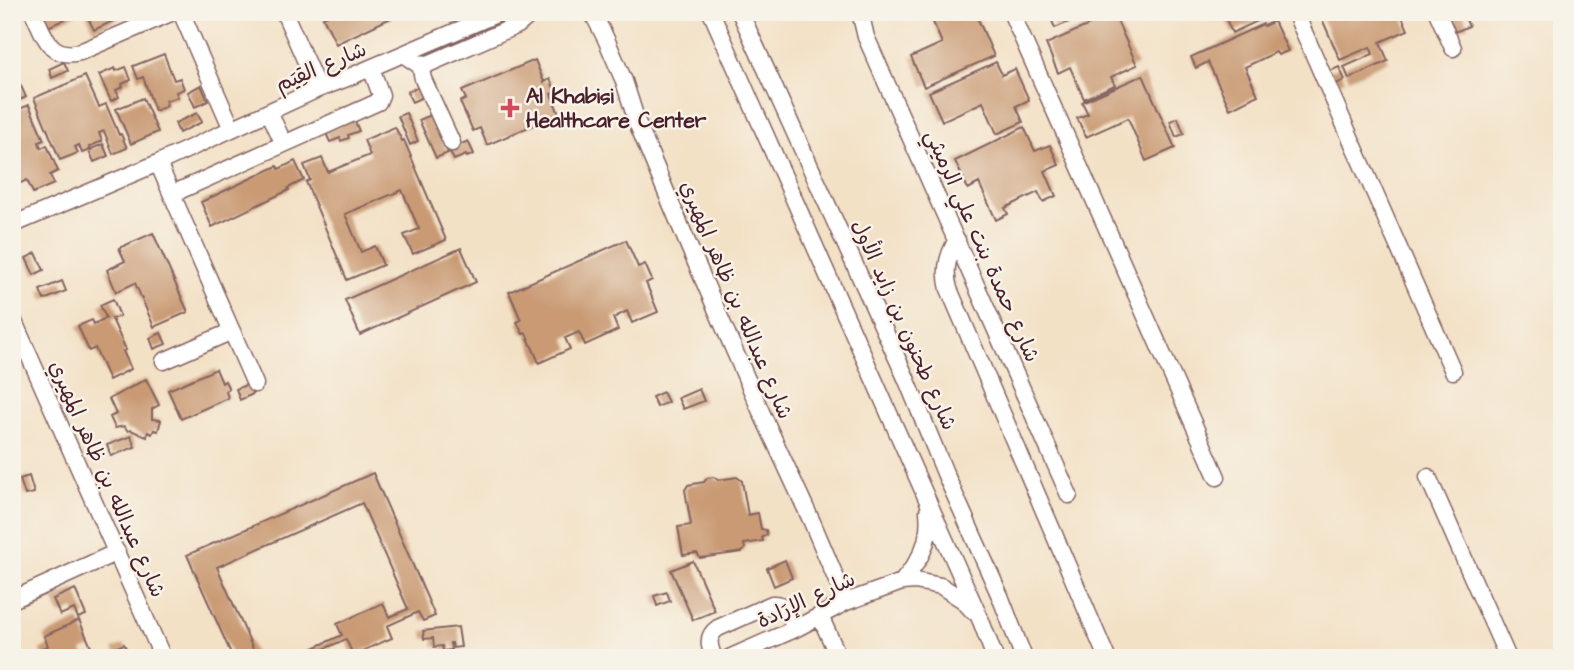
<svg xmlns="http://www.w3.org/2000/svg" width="1574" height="670" font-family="'Architects Daughter','Playpen Sans Arabic',sans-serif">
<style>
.building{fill:#c99a73}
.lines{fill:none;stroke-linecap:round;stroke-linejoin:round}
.minor-casing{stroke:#856361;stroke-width:19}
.minor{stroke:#fff;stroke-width:16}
.poi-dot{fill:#d1495b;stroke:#f7f3e8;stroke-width:2.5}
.labels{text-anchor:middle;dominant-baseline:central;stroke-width:5;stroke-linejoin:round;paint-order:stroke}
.street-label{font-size:21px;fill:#4a1f2b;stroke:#f7f3e8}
.poi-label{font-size:21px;font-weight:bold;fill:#4a1f2b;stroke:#f7f3e8;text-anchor:start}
</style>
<rect width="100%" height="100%" fill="#f7f3e8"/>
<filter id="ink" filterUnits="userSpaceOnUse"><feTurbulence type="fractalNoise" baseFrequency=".0143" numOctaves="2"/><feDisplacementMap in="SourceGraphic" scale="14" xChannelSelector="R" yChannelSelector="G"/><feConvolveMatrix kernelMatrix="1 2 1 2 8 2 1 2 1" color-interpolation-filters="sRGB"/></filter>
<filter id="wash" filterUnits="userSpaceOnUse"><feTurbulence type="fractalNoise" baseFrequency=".00686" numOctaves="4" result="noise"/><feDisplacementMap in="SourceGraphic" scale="28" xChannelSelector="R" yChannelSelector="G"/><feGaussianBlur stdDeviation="1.57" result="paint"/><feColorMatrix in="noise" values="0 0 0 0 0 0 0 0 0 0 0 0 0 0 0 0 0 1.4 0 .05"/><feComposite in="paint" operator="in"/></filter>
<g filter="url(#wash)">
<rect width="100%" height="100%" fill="#f3e1c6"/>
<g id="blocks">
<!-- building -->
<path class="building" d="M41 12H81L48 27Z
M85 12H132L94 30Z
M334 12H391L393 17 336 44 323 17Z
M936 12H975L994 56 924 87 911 57 942 43 930 15Z
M1048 12H1092L1055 28Z
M1223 12H1259L1262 19 1232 33Z
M1319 12H1400L1408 30 1380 42 1388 61 1349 79 1344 67 1373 54 1370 47 1340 60Z
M1453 12H1462L1469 26 1455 32 1447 15Z
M1114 14 1137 65 1111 77 1115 85 1084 99 1070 67 1058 73 1046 44Z
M1274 21 1288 51 1278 55 1276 52 1245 67 1258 95 1230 109 1208 62 1196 68 1191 57 1263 24 1264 26Z
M164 54 174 80 180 78 184 89 176 92 178 97 166 101 167 106 155 111 143 77 138 79 133 66Z
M535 60 544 82 550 79 556 92 551 94 559 114 487 145 480 128 473 131 460 102 466 99 462 91Z
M64 62 68 71 52 78 49 69Z
M996 62 1002 75 1015 69 1029 100 1016 106 1023 122 997 134 983 102 942 121 929 92Z
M126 67 131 80 122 84 123 87 116 90 119 97 111 101 99 75 115 68 116 71Z
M1339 67 1345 80 1334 85 1328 72Z
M1143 75 1175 148 1146 161 1128 118 1086 137 1077 118 1088 114 1082 102Z
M85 76 99 107 106 104 119 135 121 134 127 148 113 154 104 131 99 133 102 141 89 147 91 150 82 153 79 145 75 147 78 153 60 160 34 98Z
M20 84 26 97 12 104V88Z
M201 85 208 101 195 107 188 92Z
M418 87 423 97 412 102 407 92Z
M143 98 158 132 131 144 116 109Z
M29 105 44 140 39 142 41 148 47 145 58 171 50 175 54 184 33 193 27 180 12 187V119L17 117 14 111Z
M197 113 202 122 179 133 175 123Z
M406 113 418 141 410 145 398 116Z
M431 115 448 153 436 158 419 120Z
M1178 118 1184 134 1176 137 1170 121Z
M354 119 359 131 348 135 349 138 341 141 340 138 330 142 325 131Z
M395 127 402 141 404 140 446 240 413 254 404 235 419 229 402 190 345 214 361 252 375 246 383 265 347 280 306 182 310 180 304 165 322 158 328 172 370 155 364 140Z
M1024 127 1035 151 1050 145 1059 165 1045 171 1056 196 1043 202 1038 192 1005 208 1008 214 996 220 979 183 968 189 955 161Z
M468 141 474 154 467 157 466 155 454 160 449 150Z
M103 144 108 156 94 162 89 150Z
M295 161 304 180 288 188 289 190 212 227 201 202 277 166 279 169Z
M153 233 188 312 154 327 135 283 116 292 107 270 125 261 119 248Z
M626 240 638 267 645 264 652 280 646 283 658 312 632 323 627 311 613 318 618 330 585 345 579 332 565 338 570 349 539 363 526 333 523 334 517 322 521 320 509 292Z
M461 248 476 282 360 335 345 300Z
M36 253 44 270 34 275 26 258Z
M62 281 66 291 44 300 40 290Z
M113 299 120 316 112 319 126 350 123 351 131 369 109 380 95 348 89 351 78 326 92 320 94 324 106 318 100 305Z
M161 333 166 344 154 349 150 338Z
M216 369 222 383 225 381 229 389 226 391 228 398 181 419 168 390Z
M146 379 159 405 152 409V419L161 420 158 431 154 430 152 434 148 432 147 437 131 430 128 431 124 426 115 428 110 417 116 414 109 399Z
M248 384 253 394 240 400 236 389Z
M699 389 704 401 683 409 678 398Z
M663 392 668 402 657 407 652 397Z
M131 436 135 447 111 456 107 445Z
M373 473 435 616 423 621 418 612 387 626 392 638 353 655 346 639 304 658H292L342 635 337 624 383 603 389 617 408 609 362 503 217 567 257 658H233L187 555Z
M29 476 34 493 25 495 20 479Z
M714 477 718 480 737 477 742 481 748 515 758 513 761 529 766 530 767 535 762 537 763 541 744 544 745 549 742 552 700 558 697 553 683 555 678 527 691 525 685 490 688 485 704 482 707 478Z
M785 560 792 578 774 586 767 568Z
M693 561 715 611 693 620 671 570Z
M75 589 86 615 78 618 74 609 60 615 53 599Z
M667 592 670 601 657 606 654 596Z
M79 620 91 647 82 651 85 656 80 658H44L40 649 48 646 44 636Z
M458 627 461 647 453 648 452 643H450L451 650 443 651 442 646 434 647 433 638 424 639 423 631Z
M124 644 131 658H117L113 649Z"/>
</g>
</g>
<g filter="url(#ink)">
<use href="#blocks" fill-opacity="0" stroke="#856361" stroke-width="2"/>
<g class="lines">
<!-- minor casing -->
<g class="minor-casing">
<path id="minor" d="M33 12C44 34 49 60 80 52L173 12
M181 12 232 129
M284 12 318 89
M592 12 606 39 624 81 638 125 690 249 762 414 812 522 846 602
M711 12 981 621 995 658
M740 12 906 378 945 473 1000 596 1024 658
M860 12 866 37 1069 495
M1011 12 1217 477
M1295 12 1453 371
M1437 12 1453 48
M403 54 416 63 428 64 518 25 525 19 528 12
M420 64 423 79 452 143
M269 112 284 144
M158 163 255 384
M172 194 378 102 381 95 371 68
M12 225 158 163 318 89 347 78 501 12
M957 240C947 256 944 271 949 289L1107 658
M12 317 163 658
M164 361 232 331
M1428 477 1508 658
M902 582C921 559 931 542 928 511
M12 600 117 552
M820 616 839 658
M714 658C709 646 706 636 718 628L772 604C788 603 790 616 795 629
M729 658 795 629 846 602 902 582 915 581 941 586 963 600 973 611"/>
</g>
<!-- minor -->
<use href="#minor" class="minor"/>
</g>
</g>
<!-- markers -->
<path class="poi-dot" d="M506.5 97.5h7v7h7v7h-7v7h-7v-7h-7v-7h7z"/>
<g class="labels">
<!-- street labels -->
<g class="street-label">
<text transform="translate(321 67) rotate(-23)">شارع القِيَم</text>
<text transform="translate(982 246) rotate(66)">شارع حمدة بنت علي الرميثي</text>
<text transform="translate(736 300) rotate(67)">شارع عبدالله بن ظاهر المهيري</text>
<text transform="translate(904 325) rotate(66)">شارع طحنون بن زايد الأول</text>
<text transform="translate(107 479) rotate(66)">شارع عبدالله بن ظاهر المهيري</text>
<text transform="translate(806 600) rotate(-25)">شارع الإرَادة</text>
</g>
<!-- poi labels -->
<g class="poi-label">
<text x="526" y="96">Al Khabisi<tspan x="526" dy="24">Healthcare Center</tspan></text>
</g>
</g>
<!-- margin -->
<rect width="1574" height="670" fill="none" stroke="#f7f3e8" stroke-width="42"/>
</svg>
